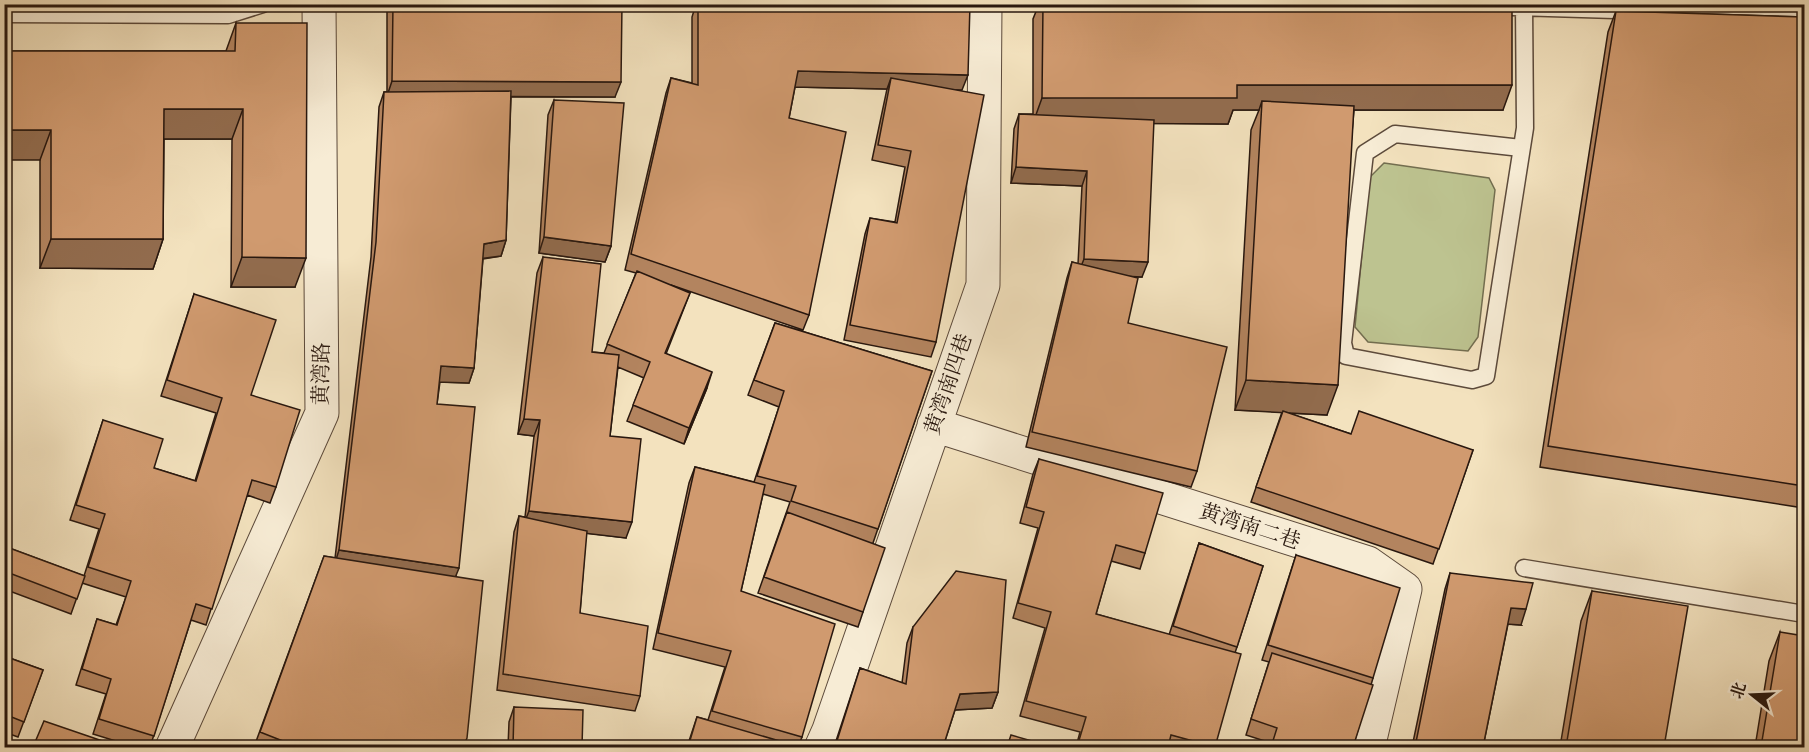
<svg xmlns="http://www.w3.org/2000/svg" width="1809" height="752" font-family="'IM FELL French Canon','Noto Serif SC',serif">
<style>
.green{fill:#bdc390;stroke:#736e50;stroke-width:1.5}
.lines{fill:none;stroke-linecap:round;stroke-linejoin:round}
.lane-casing{stroke:#5c4a3b;stroke-width:19}
.street-casing{stroke:#5c4a3b;stroke-width:35}
.lane{stroke:#f7ecd5;stroke-width:16}
.street{stroke:#f7ecd5;stroke-width:33}
.wall{fill:#b3845f;stroke:#29180f;stroke-width:1.5}
.shaded-wall{fill:#926c4e;stroke:#29180f;stroke-width:1.5}
.building{fill:#d09a6f;stroke:#29180f;stroke-width:1.5}
.labels{text-anchor:middle;dominant-baseline:central;stroke-width:6;stroke-linejoin:round;paint-order:stroke}
.street-label{font-size:21px;fill:#29180f;stroke:#f7ecd5}
</style>
<rect width="100%" height="100%" fill="#f3e2be"/>
<filter id="stains"><feTurbulence type="fractalNoise" baseFrequency=".00333" numOctaves="4"/><feColorMatrix values="0 0 0 0 .2 0 0 0 0 .09 0 0 0 0 .02 0 0 0 .5 -.17"/></filter>
<radialGradient id="worn" r=".72"><stop offset=".6" stop-color="#630" stop-opacity="0"/><stop offset="1" stop-color="#630" stop-opacity=".3"/></radialGradient>
<!-- green -->
<path class="green" d="M1384 163 1489 178 1495 190 1478 337 1468 351 1368 342 1355 327 1369 178Z"/>
<g class="lines">
<!-- lane casing -->
<g class="lane-casing">
<path id="lane" d="M1714 4 1713 13 1804 18
M1513 7 1713 13
M4 14 228 15 263 4
M1521 148 1395 134 1365 153 1343 343 1346 356 1472 380 1486 376 1525 128 1524 4
M1524 568 1804 614"/>
</g>
<!-- street casing -->
<g class="street-casing">
<path id="street" d="M934 425 1368 563 1405 589 1368 748
M172 748 322 413 319 4
M821 748 829 730 983 285 985 4"/>
</g>
<!-- lane -->
<use href="#lane" class="lane"/>
<!-- street -->
<use href="#street" class="street"/>
</g>
<!-- wall -->
<path class="wall" d="M389 4H622L615 97H511L506 240 501 256 483 259 474 368 469 383 440 382 437 404 456 576 464 747H254L324 556 335 558 371 257 379 107 384 92H387V9Z
M696 4 962 90H957L936 342 931 357 844 340 865 234 870 218 895 222 905 167 872 160 887 89 795 87 789 118 809 315 803 330 671 285 690 293 666 354 707 388 684 444 627 421 644 378 618 367 610 436 626 538 586 533 580 613 640 696 635 711 497 690 514 532 519 516 525 517 534 436 518 434 537 273 543 257 592 352 604 353 636 273 625 270 666 93 671 78 692 83V17Z
M1039 4H1512L1503 110H1354L1327 415 1288 413 1351 434 1473 450 1433 564 1251 502 1282 412 1235 410 1251 130 1259 110H1233L1228 124 1153 123 1142 277H1131L1128 323 1197 471 1191 487 1026 447 1067 278 1072 262 1078 264 1082 186 1011 183 1014 129 1019 114H1033V19Z
M1616 11 1804 17V508L1540 467 1608 32Z
M236 23 295 287H231L232 139H164L163 239 153 269 40 268V160L4 51H226Z
M554 100 611 246 605 262 539 253 548 115Z
M194 294 251 395 276 487 270 503 247 495 206 625 191 620 150 747H135L93 734 106 694 76 685 97 619 116 625 126 597 82 583 71 614 4 589V546L84 576 99 529 70 520 103 420 154 468 195 481 216 413 161 396Z
M775 323 932 371 873 543 863 612 858 627 758 593 790 502 763 494 741 591 802 737 798 747H687L697 717 708 720 725 667 653 649 689 483 695 467 754 482 779 407 748 395Z
M1039 459 1145 553 1140 569 1111 561 1096 614 1169 635 1199 543 1263 566 1235 653 1215 747H1076L1080 732 1020 716 1045 628 1013 618 1038 528 1020 523 1033 474Z
M1296 555 1373 678 1353 747H1270L1271 743 1246 735 1269 662 1262 660Z
M1450 573 1521 625 1508 624 1483 747H1412L1445 589Z
M1592 591 1664 747H1560L1581 621Z
M913 627 998 692 992 708 955 710 943 747H834L860 668 902 683 907 643Z
M1780 632 1804 747H1755L1769 661Z
M4 656 43 670 18 737 4 732Z
M514 707 582 747H508L509 722Z"/>
<!-- shaded-wall -->
<path class="shaded-wall" d="M798 71 968 75 962 90 889 89 891 78 887 89 792 87Z
M392 81 621 82 615 97 387 96Z
M1237 85H1512L1503 110H1262V101L1259 110H1233L1228 124 1033 123 1042 98Z
M164 109H243L232 139H153Z
M4 130H51L40 160H4Z
M1016 167 1087 171 1082 186 1011 183Z
M544 237 611 246 605 262 539 253Z
M51 239H163L153 269 40 268Z
M506 240 501 256 478 259 484 244Z
M242 257 306 258 295 287H231Z
M1084 259 1148 262 1142 277 1078 274Z
M441 366 474 368 469 383 436 382Z
M712 372 707 388 684 444 689 428Z
M1246 380 1338 385 1327 415 1235 410Z
M524 419 540 420 534 436 518 434Z
M529 511 632 522 626 538 523 526Z
M339 550 459 568 453 583 334 566Z
M1511 608 1526 609 1521 625 1505 624Z
M998 692 992 708 954 710 960 694Z"/>
<!-- building -->
<path class="building" d="M393 4H622L621 82 392 81Z
M698 4H970L968 75 798 71 789 118 846 132 809 315 631 254 671 78 698 85Z
M1043 4H1512V85H1237V98H1042Z
M1616 11 1804 17V486L1548 446Z
M236 23H307L306 258 242 257 243 109H164L163 239H51V130H4V51H235Z
M891 78 984 95 936 342 850 325 870 218 897 223 911 151 878 145Z
M511 91 506 240 484 244 474 368 441 366 437 404 475 407 459 568 339 550 376 242 384 92Z
M554 100 624 103 611 246 544 237Z
M1262 101 1354 106 1338 385 1246 380Z
M1019 114 1154 120 1148 262 1084 259 1087 171 1016 167Z
M543 257 601 264 592 352 619 355 610 436 641 439 632 522 529 511 540 420 524 419Z
M1072 262 1138 278 1128 323 1227 347 1197 471 1032 432Z
M637 271 690 293 665 353 712 372 689 428 633 405 650 362 607 344Z
M194 294 276 320 251 395 300 410 276 487 252 480 212 609 196 604 154 736 99 719 111 679 82 669 97 619 117 625 131 581 88 567 105 514 76 505 103 420 163 439 154 468 196 481 222 398 167 380Z
M775 323 932 371 878 529 791 501 796 486 757 476 784 391 754 380Z
M1283 411 1351 434 1359 411 1473 450 1439 549 1256 487Z
M1039 459 1163 493 1145 553 1116 545 1096 614 1241 654 1215 747 1171 735 1168 747H1077L1086 717 1026 701 1051 612 1018 603 1044 512 1026 507Z
M695 467 765 485 741 591 835 624 802 737 712 711 731 651 658 633Z
M787 512 885 548 863 612 764 577Z
M519 516 587 531 580 613 648 626 640 696 503 674Z
M1199 543 1263 566 1237 647 1173 626Z
M4 546 85 576 77 599 4 571Z
M1296 555 1400 588 1373 678 1268 645Z
M324 556 483 581 467 738 463 747H298L260 732Z
M956 571 1006 580 998 692 960 694 943 747H835L860 668 906 684 913 627Z
M1450 573 1533 583 1526 609 1511 608 1483 747H1415Z
M1592 591 1688 606 1664 747H1566Z
M1780 632 1804 636V747H1761Z
M1272 653 1373 685 1353 747H1347L1332 743 1330 747H1271L1277 728 1251 719Z
M4 656 43 670 24 722 4 714Z
M514 707 583 710 582 747H513Z
M697 717 790 744 789 747H688Z
M44 721 120 747H33Z
M1011 735 1053 747H1007Z"/>
<g class="labels">
<!-- street labels -->
<g class="street-label">
<text transform="translate(321 374) rotate(-89)">黄湾路</text>
<text transform="translate(948 384) rotate(-71)">黄湾南四巷</text>
<text transform="translate(1250 526) rotate(18)">黄湾南二巷</text>
</g>
</g>
<!-- margin -->
<rect width="1809" height="752" fill="none" stroke="#f3e2be" stroke-width="24"/>
<rect x="6" y="6" width="1797" height="740" fill="none" stroke="#29180f" stroke-width="3"/>
<rect x="12" y="12" width="1785" height="728" fill="none" stroke="#29180f" stroke-width="1.5"/>
<!-- north arrow -->
<g transform="translate(1752 695) rotate(288)" stroke="#f7ecd5" stroke-width="4.5" paint-order="stroke">
<path d="M0-4.5L10 22L0 15L-10 22Z" fill="#29180f"/>
<text y="-9" font-size="16" font-weight="bold" text-anchor="middle" fill="#29180f">北</text>
</g>
<rect width="100%" height="100%" filter="url(#stains)"/>
<rect width="100%" height="100%" fill="url(#worn)"/>
</svg>
